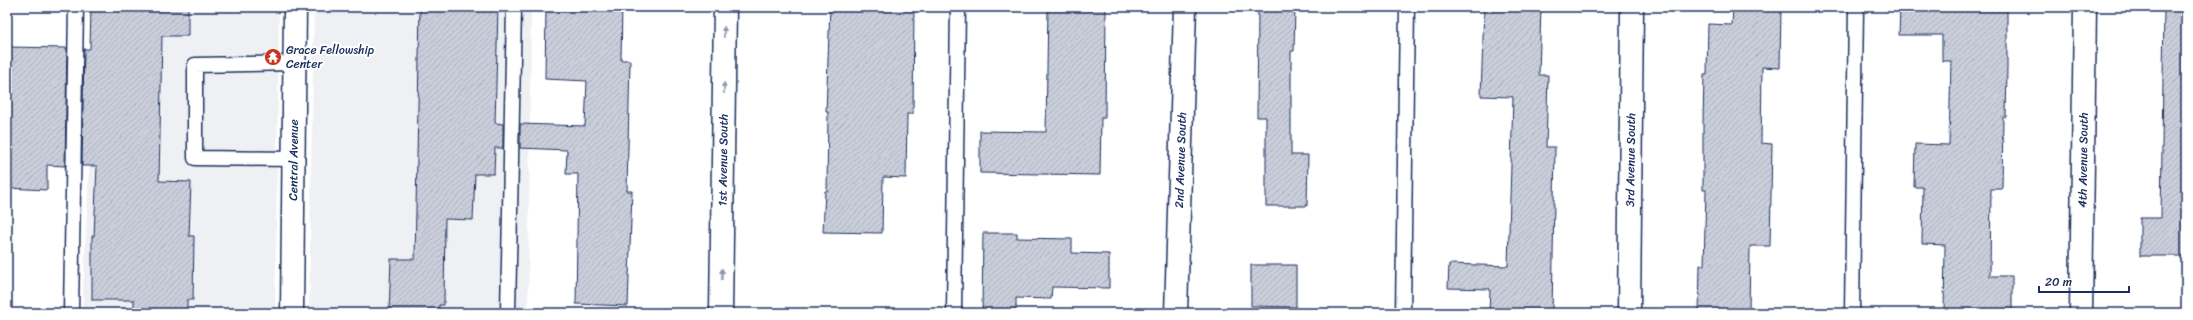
<svg xmlns="http://www.w3.org/2000/svg" width="2193" height="320" font-family="Sriracha,sans-serif">
<style>
.built{fill:#eff0f4}
.building{fill:url(#building-hatch);stroke:#1b2f5e}
.lines{fill:none;stroke-linecap:round;stroke-linejoin:round}
.service-casing{stroke:#1b2f5e;stroke-width:17}
.minor-casing{stroke:#1b2f5e;stroke-width:25}
.secondary-casing{stroke:#1b2f5e;stroke-width:25}
.primary-casing{stroke:#1b2f5e;stroke-width:25}
.service{stroke:#fff;stroke-width:14}
.minor{stroke:#fff;stroke-width:22}
.secondary{stroke:#fff;stroke-width:22}
.primary{stroke:#fff;stroke-width:22}
.oneway{fill:#8d97ae}
.labels{text-anchor:middle;dominant-baseline:central;stroke-width:4;stroke-linejoin:round;paint-order:stroke}
.poi-label{font-size:12px;fill:#1b2f5e;stroke:#fff;text-anchor:start}
.street-label{font-size:12px;fill:#1b2f5e;stroke:#fff}
</style>
<defs>
<pattern id="building-hatch" width="6" height="6" patternUnits="userSpaceOnUse"><rect width="6" height="6" fill="#caceda"/><path d="M-1 1l2-2M0 6l6-6M5 7l2-2" fill="none" stroke="#adb1be"/></pattern>
</defs>
<rect width="100%" height="100%" fill="#fff"/>
<filter id="ink" filterUnits="userSpaceOnUse"><feTurbulence type="fractalNoise" baseFrequency=".025" numOctaves="2"/><feDisplacementMap in="SourceGraphic" scale="8" xChannelSelector="R" yChannelSelector="G"/><feConvolveMatrix kernelMatrix="1 2 1 2 8 2 1 2 1" color-interpolation-filters="sRGB"/></filter>
<g filter="url(#ink)">
<!-- built -->
<path class="built" d="M97 7H279L275 313H82Z
M314 7H531L528 313H309Z"/>
<!-- building -->
<path class="building" d="M91 7H188V36H162L159 181 191 182 189 236H194L193 300H187V313H134V300H92V236H94L97 166H82L84 49H90Z
M420 7H498L495 123 503 124V148H495L494 174H475L473 220 445 219 444 305H439V313H389L391 259H415Z
M546 7H622L621 60H630L627 191H632L628 306 576 304 578 174H566L567 150 520 148V124L585 126 587 81 545 79Z
M830 7H914L913 114H907L906 178 883 177 882 233 823 232 825 191H827L828 112H826Z
M1048 7H1106L1105 118H1101L1100 175 980 173V131L1046 132Z
M1258 7H1295L1294 51H1291V155H1308L1307 206H1266V117H1257Z
M1484 7H1541L1539 75H1548L1546 147H1555L1552 313H1489L1490 289 1448 288 1449 264 1508 266 1513 97 1481 96Z
M1733 7H1781L1780 68 1762 67 1761 143 1772 144 1770 246H1750L1749 313H1699L1700 265H1704L1706 190H1703V123L1704 75H1707L1708 24 1732 25Z
M2164 7H2186V256H2140V218H2161Z
M1900 8 2007 10V68L2006 117H2003L2002 189H1991L1990 276H2012V313H1944L1945 245 1922 244 1923 187H1914L1915 144 1949 145 1951 61H1942V35H1899Z
M7 47 67 48 65 166 47 165V190L7 188Z
M983 233H1017V238L1072 239V253L1109 254V288L1052 287 1051 299 1016 298V313H982Z
M1251 265H1296V307L1251 306Z"/>
<g class="lines">
<!-- service casing -->
<g class="service-casing">
<path id="service" d="M294 63 195 65V158L294 159
M71 313 76 7
M508 313 514 7
M954 313 958 7
M1403 313 1407 7
M1852 313 1856 7"/>
</g>
<!-- minor casing -->
<g class="minor-casing">
<g id="minor">
<path id="s1" d="M1176 313 1185 7"/>
<path id="s2" d="M1629 313 1632 7"/>
<path id="s3" d="M2081 313 2085 7"/>
</g>
</g>
<!-- secondary casing -->
<g class="secondary-casing">
<g id="secondary">
<path id="s4" d="M292 313 295 7"/>
</g>
</g>
<!-- primary casing -->
<g class="primary-casing">
<g id="primary">
<path id="s5" d="M721 313 725 7"/>
</g>
</g>
<!-- service -->
<use href="#service" class="service"/>
<!-- minor -->
<use href="#minor" class="minor"/>
<!-- secondary -->
<use href="#secondary" class="secondary"/>
<!-- primary -->
<use href="#primary" class="primary"/>
</g>
<!-- one-way arrows -->
<defs><path id="oneway-solid" d="M-6-.8H1V-3.2L6.5 0L1 3.2V.8H-6Z"/></defs>
<g class="oneway">
<use href="#oneway-solid" transform="translate(724 32) rotate(-89)"/>
<use href="#oneway-solid" transform="translate(724 88) rotate(-89)"/>
<use href="#oneway-solid" transform="translate(722 274) rotate(-89)"/>
</g>
</g>
<!-- icons -->
<defs>
<g id="temple-disc" transform="scale(0.9)"><circle r="9.5" fill="#c8321e" stroke="#fff"/><path d="M0-6L5-2H3V0L6.5 2.5H4V6H1.5V3h-3V6H-4V2.5H-6.5L-3 0V-2H-5Z" fill="#fff"/></g>
</defs>
<g fill-rule="evenodd">
<use href="#temple-disc" x="273" y="57"/>
</g>
<g class="labels">
<!-- poi labels -->
<g class="poi-label">
<text x="286" y="50">Grace Fellowship<tspan x="286" dy="14">Center</tspan></text>
</g>
<!-- street labels -->
<g class="street-label">
<text stroke="none"><textPath href="#s4" startOffset="153">Central Avenue</textPath></text>
<text stroke="none"><textPath href="#s5" startOffset="153">1st Avenue South</textPath></text>
<text stroke="none"><textPath href="#s1" startOffset="153">2nd Avenue South</textPath></text>
<text stroke="none"><textPath href="#s2" startOffset="153">3rd Avenue South</textPath></text>
<text stroke="none"><textPath href="#s3" startOffset="153">4th Avenue South</textPath></text>
</g>
</g>
<!-- margin -->
<rect width="2193" height="320" fill="none" stroke="#fff" stroke-width="24"/>
<rect x="12" y="12" width="2169" height="296" fill="none" stroke="#1b2f5e" stroke-width="1.5" filter="url(#ink)"/>
<!-- scale -->
<path d="M2039 286v6h90v-6" fill="none" stroke="#1b2f5e" stroke-width="2"/>
<text x="2045" y="286" font-size="12" fill="#1b2f5e" stroke="#ffffff" stroke-width="3" paint-order="stroke">20 m</text>
</svg>
